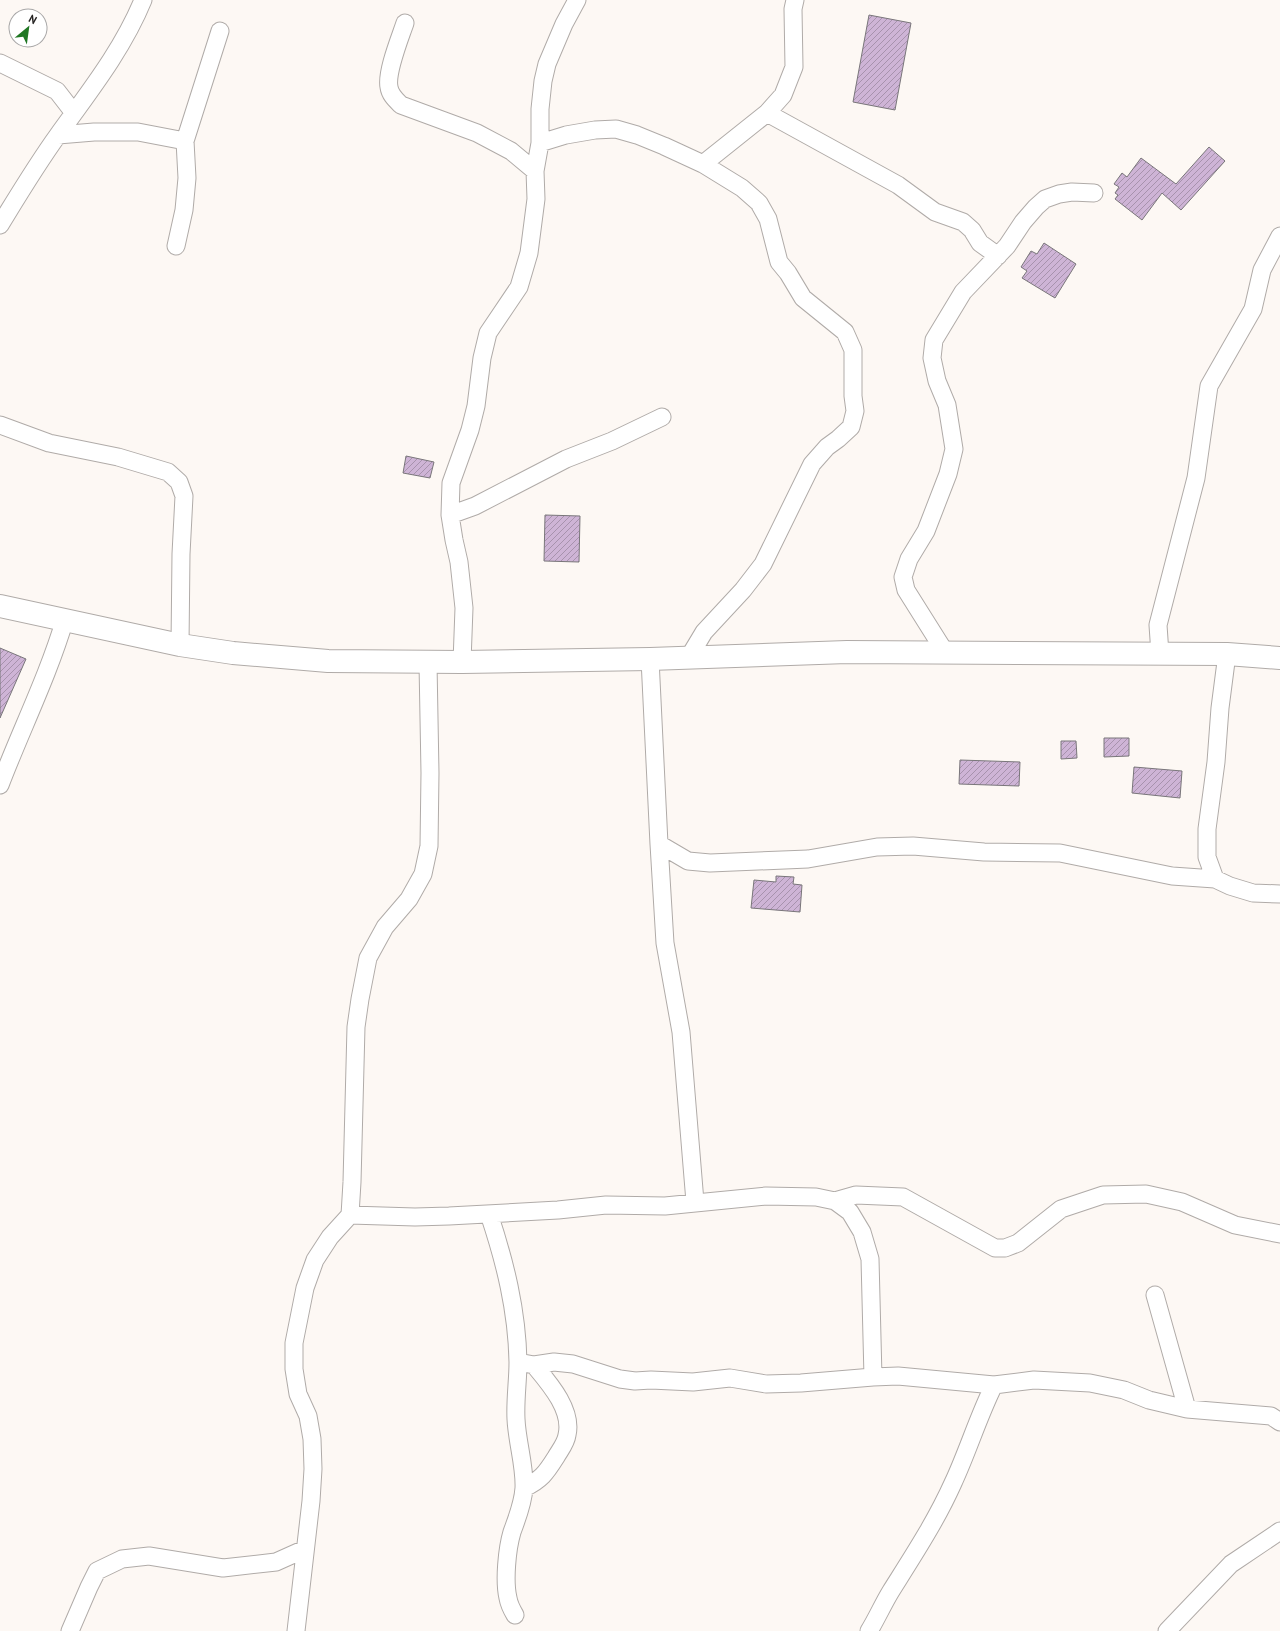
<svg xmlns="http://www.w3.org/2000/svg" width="1280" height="1631" font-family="'PT Sans',sans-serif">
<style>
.building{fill:url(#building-hatch);stroke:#79767a}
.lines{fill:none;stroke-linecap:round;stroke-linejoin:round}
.street-casing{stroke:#b0aba8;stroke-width:19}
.secondary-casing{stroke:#b0aba8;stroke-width:24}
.street{stroke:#fff;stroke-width:17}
.secondary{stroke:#fff;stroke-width:22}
</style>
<defs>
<pattern id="building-hatch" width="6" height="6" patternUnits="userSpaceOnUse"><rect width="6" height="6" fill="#ceb4d6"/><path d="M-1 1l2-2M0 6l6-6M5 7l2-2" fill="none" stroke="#a792ad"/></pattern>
</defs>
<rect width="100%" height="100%" fill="#fdf8f4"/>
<!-- building -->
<path class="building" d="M869 15 911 23 895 110 853 102Z
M1209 147 1225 161 1181 210 1162 193 1142 220 1115 199 1118 195 1115 193 1119 187 1114 184 1122 173 1127 177 1141 158 1176 184Z
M1044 243 1076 264 1055 298 1022 278 1027 271 1021 267 1031 251 1037 254Z
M406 456 434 462 430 478 403 473Z
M545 515 580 516 579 562 544 561Z
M0 648 26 659 0 718Z
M1104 738H1129V756L1104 757Z
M1061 741H1076L1077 758 1061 759Z
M960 760 1020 762 1019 786 959 784Z
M1134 767 1182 771 1180 798 1132 793Z
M776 876 794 877 793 884 802 885 800 912 751 908 754 880 776 882Z"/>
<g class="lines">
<!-- street casing -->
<g class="street-casing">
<path id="street" d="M405 23C400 38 386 72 389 87 390 95 396 100 401 105L477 133 511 151 535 171
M0 63 57 91 74 113
M767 113 898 185 935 212 963 222 972 230 980 243 998 256
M58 135 94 132H138L185 141 220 31
M540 143 566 135 595 130 616 129 637 135 664 146 703 164 742 188 759 203 768 219 779 262 788 273 803 298 845 332 853 350V396L855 411 851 427 838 439 827 447 812 464 763 564 743 590 704 632 689 657
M703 164 767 113 783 95 794 67 793 9 795 0
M0 225C19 194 37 164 58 135 89 92 123 49 143 0
M176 246 184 210 187 178 185 141
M0 425 49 443 118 457 168 472 179 482 184 496 181 554 180 645
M450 515 475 506 566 459 612 441 662 417
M945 652 906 590 903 577 909 559 926 531 948 474 954 449 947 405 937 381 932 358 934 340 963 292 1007 246 1023 222 1036 207 1045 199 1059 194 1072 192 1094 193
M1160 654 1158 625 1196 478 1209 386 1253 309 1262 270 1280 236
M650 659 659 844 665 943 681 1032 695 1202
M462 662 464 608 459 562 454 540 450 515 451 483 470 430 476 406 482 358 488 333 519 287 529 253 536 199 535 171 540 143V109L543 81 547 64 564 24 577 0
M0 785C21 730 48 676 65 619
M659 844 688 861 710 863 808 859 877 847 913 846 984 852 1060 853 1172 876 1215 879 1230 886 1253 893 1280 894
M1215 879 1207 857V829L1216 762 1220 708 1227 654
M835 1201 856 1195 903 1197 995 1248H1005L1018 1243 1061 1209 1103 1195 1146 1194 1182 1202 1235 1225 1280 1234
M489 1214C505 1262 517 1310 518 1362 518 1381 515 1400 516 1419 517 1442 525 1466 524 1488 523 1504 517 1518 512 1532 507 1549 504 1581 508 1598 509 1604 512 1610 515 1615
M350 1215 415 1217 449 1216 558 1210 606 1205 665 1206 766 1196 816 1197 835 1201 850 1212 862 1232 870 1259 873 1377 801 1383 766 1384 730 1378 693 1382 651 1380 635 1381 620 1379 573 1364 554 1362 534 1365 518 1362
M1155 1295 1187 1409
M873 1377 898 1376 994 1385 1034 1380 1090 1383 1124 1390 1149 1400 1187 1409 1271 1416 1280 1422
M524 1488C541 1480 546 1473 556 1457 560 1450 566 1443 567 1435 573 1410 549 1383 534 1365
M70 1631 89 1587 97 1571 122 1559 149 1556 223 1568 276 1562 305 1549
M296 1631 311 1501 313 1469 312 1439 308 1416 298 1394 294 1369V1343L305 1288 315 1260 330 1237 350 1215 352 1182 356 1027 360 999 368 958 385 927 409 899 423 874 429 846 430 773 428 663
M869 1631C877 1618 883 1604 891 1591 913 1556 936 1521 953 1483 968 1451 978 1417 994 1385
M1167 1631 1231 1564 1280 1531"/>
</g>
<!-- secondary casing -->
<g class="secondary-casing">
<path id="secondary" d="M0 606 180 645 233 653 328 661 462 662 650 659 847 652 1227 654 1280 658"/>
</g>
<!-- street -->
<use href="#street" class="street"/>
<!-- secondary -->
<use href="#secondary" class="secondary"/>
</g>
<!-- north arrow -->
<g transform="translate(28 28) rotate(29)"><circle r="19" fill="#ffffff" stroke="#a8a7a7"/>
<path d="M0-3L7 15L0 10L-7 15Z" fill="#207723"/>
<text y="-6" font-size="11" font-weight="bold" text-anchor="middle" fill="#262423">N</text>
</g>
</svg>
